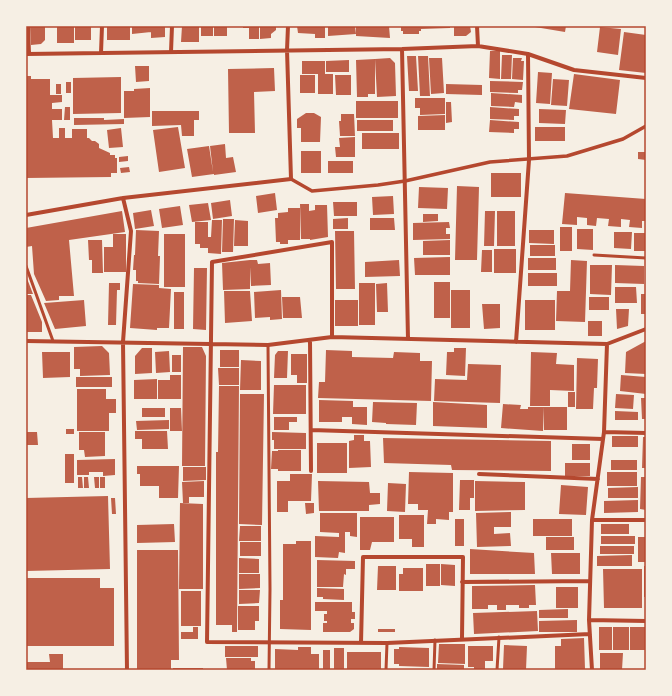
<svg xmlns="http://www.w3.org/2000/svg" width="672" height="696" font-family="'PT Sans Narrow',sans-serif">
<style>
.building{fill:#bf614a}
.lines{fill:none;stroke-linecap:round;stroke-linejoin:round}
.service{stroke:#b5482f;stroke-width:3}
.pedestrian{stroke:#b5482f;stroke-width:3.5}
.minor{stroke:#b5482f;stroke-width:4}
.neatline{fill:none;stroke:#b5482f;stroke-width:1.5}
</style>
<rect width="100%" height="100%" fill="#f6efe4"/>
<!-- building -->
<path class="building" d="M30 26H45V40L41 44 31 45Z
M57 26H74V43H57Z
M75 26H91V40H75Z
M107 26H130V40H107Z
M132 26H151V32L132 34Z
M151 26H165V37L151 38Z
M182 26H199V42H181Z
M201 26H213V36H201Z
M214 26H227V36H214Z
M243 26H259V39H249V28H243Z
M260 26H276V30L271 34V38L260 39Z
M297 26H325V38H315V34L298 33Z
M328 26H355L356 34 328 36Z
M356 26H389L390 38 356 36Z
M401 26H450V28L421 29V31H419V34H403V31H401Z
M454 26H470L471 32 466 36H454Z
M529 26H566L565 32Z
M600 27 621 29 618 55 597 52Z
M624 32 646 35V73L619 70Z
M490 51H500V79L489 78Z
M502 55H512L511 79H501Z
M407 56H416L418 91H409Z
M418 56H428L430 96H420Z
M390 58 395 63 396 96 377 97 375 59Z
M429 58H442L444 93 431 94Z
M513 58H522L521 61H524L523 80 512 79Z
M375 59V94H368V97H357L356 60Z
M349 60V72H326V61Z
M302 61H325V74H302Z
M135 66H149V81L136 82Z
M274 68 275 91 254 92 255 133H229L228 69Z
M538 72 552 73 550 104 536 103Z
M318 74H333V94H318Z
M574 74 620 80 616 114 569 109Z
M300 75H315V93H300Z
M335 75H351V95H336Z
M26 76H31V79H50V95H62V102L52 103V109H62V120H52L53 138H59V128H65V138H72V129H87V138H89L92 141H95L99 144V148L110 153V155H115V158H117V173H111V177L26 178Z
M121 77V113L73 114V78Z
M553 79 569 80 567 106 551 105Z
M490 81 523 82 522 90H518V93L490 92Z
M66 82H71V93H66Z
M56 84H61V94H56Z
M446 84 482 85V95L446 94Z
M150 88V117L124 118V91H134V89Z
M491 93 522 95V103L515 102 514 107 491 106Z
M415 98H445V114L420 115V108H415Z
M356 101H398V118H356Z
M446 102H451L452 122 446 123Z
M65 107H70V120H64Z
M490 107 519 109V116H514V120L490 119Z
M539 109 566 110 565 124 539 123Z
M152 111H199V120H194V136H182L181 125 152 126Z
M306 113H314L321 117 320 142H301V128H297V119Z
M341 114H354L355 136H340L339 121H341Z
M445 115V130H418V116Z
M74 118H104V120L124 119V124L74 125Z
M357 120H393V131H357Z
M490 120 519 122V129H514V133L489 132Z
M178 127 185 168 159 172 153 130Z
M535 127H565V141H535Z
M121 128 123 147 109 148 107 130Z
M362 133H399V149H362Z
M355 137V157H336L335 147H340L339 138Z
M225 144 226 158 233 157 236 172 214 175V174L192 177 187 149 209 146 213 172 210 146Z
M301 151H321V173H301Z
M638 152H646V160L638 159Z
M128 156V161L119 162V157Z
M328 161H353V173H328Z
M129 167 130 172 121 173 120 168Z
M491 173H521V197H491Z
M457 186 479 187 477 260H455Z
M419 187 448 188 447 209 418 208Z
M275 193 277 210 258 213 256 196Z
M565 193 646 199V221H642V228L629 227 630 220 621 219V227L608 226 609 219 597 218 596 226 587 225V218L577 217V225L562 224Z
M393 196 394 214 373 215 372 197Z
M230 200 232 216 213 219 211 203Z
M333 202H357V216H334Z
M208 203 211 220 192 222 189 205Z
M300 204H309V211L315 210V205H327L328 237 310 240V239H301Z
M180 206 183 225 162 228 159 209Z
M288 208H300V240H288V244H280V242H276L275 218H278V213L288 212Z
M151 210 154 226 135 229 133 213Z
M122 211 125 232 69 240 74 296H59V300L46 301 34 274 32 246 26 247V228Z
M485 211H495L494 246H484Z
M497 211H515V246H497Z
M423 214H438V221L423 222Z
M348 218V229H333V219Z
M370 218H394L395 230H370Z
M223 219H234L233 252H222Z
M212 220H222L221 254 208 253V237H211Z
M235 220 248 221V246H234Z
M195 222H208V248H200V244H195Z
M449 222 450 228H446V234H450V239L413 240V223Z
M560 227H572V251H560Z
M577 229H593V250L577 249Z
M136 230 159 231 158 256H160L159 284 138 283V281H136V270H133L134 255H145H135Z
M529 230H554V244L529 243Z
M335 231H354L355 289H336Z
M614 232H632L631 249 614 248Z
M634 233H646V251H634Z
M113 234H126V272H104V247H113Z
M164 234H185V287H164Z
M88 240H102L103 273H92V260H89Z
M450 240V255H423V241Z
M530 245H555V256H530Z
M494 249H516V273H494Z
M482 250H492V272H481Z
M450 257V275H415L414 258Z
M528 258H556V270H528Z
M250 260H257L258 264 270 263 271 285 251 286 250 267V289L223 290 222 263Z
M399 260 400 276 365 277V262Z
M571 260 587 261 585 322 556 321 557 291H570Z
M590 265H612L611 295 590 294Z
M615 265 644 266V284L615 283Z
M194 268H207L206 330 193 329Z
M528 273H557V286H528Z
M26 276 33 294H26Z
M434 282H450V318H434Z
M109 283H120V290H117L116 325H108Z
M359 283H375V325H359Z
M387 283 388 312H377L376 284Z
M133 284 159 285V288L171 289 169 328H157V330L130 328Z
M615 287H636L637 303H615Z
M281 290 282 319 270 320V317L255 318 254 292Z
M451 290H470V328H451Z
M224 291H250L252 321 225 323Z
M174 292H184V329H174Z
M641 294H646V314H641Z
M26 295H31L42 322V332H26Z
M282 297H300L302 318H283Z
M589 297H609V310H589Z
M84 300 86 326 55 329 44 303Z
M335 300H358V326H335Z
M525 300H555V330H525Z
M482 304H500V328L484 329Z
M616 309H629L628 326 617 329Z
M588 321H602V336H588Z
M646 341V374L625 373 626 352Z
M102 346 109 353 110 375 80 376V369H74V347Z
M183 347H202L206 356 205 466H182Z
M142 348H152V373L135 374V356Z
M454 348H466L465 376 446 375 447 352H454Z
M220 350H239V367H220Z
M326 350 352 351V357L393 358 394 352 420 353V361H432L431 401 318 398 319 382H325Z
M169 351 170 372 156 373 155 352Z
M278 351H288L287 378H274L275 355Z
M42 352H70V377L43 378Z
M531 352 557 353 556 364 574 365V391L550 390V406H530Z
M291 354H307V383H297V375H291Z
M172 355H181V372H172Z
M577 358 598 359 597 388H594L593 409H576Z
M241 360 261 361V390H240Z
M468 364 501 365 500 403 434 401 435 379 467 380Z
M218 368H239V385H219Z
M170 375H181V399H158V380H170Z
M621 375 646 377V394L620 391Z
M76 377H112V387H76Z
M157 379V399H134V380Z
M274 385H306V414H273Z
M219 386H239L237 632H232V625H216V452H218Z
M77 389H106V399H116V413H109V431H77Z
M568 392H575V407H568Z
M240 394H264L262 525 239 524Z
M616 394 634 395 633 409 615 408Z
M641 398H646V419H642Z
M319 400 353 401V407H367V425L352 424V417H342V422H319Z
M373 402 417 403 416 425 386 424V423L372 422Z
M433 402 487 405V428L433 426Z
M503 404 521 405 520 409H528V407H544L543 431 501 428Z
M544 407H567V430H544Z
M142 408H165V417H142Z
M170 408H181L182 431H170Z
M615 411 638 412V420H615Z
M274 417H297V422H289V430H274Z
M169 420V429L137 430 136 421Z
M66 429H74V434H66Z
M135 431H167L168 449H142V439H135Z
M26 432H37L38 445H26Z
M79 432H105V456L85 457 84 450H79Z
M272 432 306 433V449H274V440H272Z
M354 435H364V441H370L371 467 349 468V441L354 440Z
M612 436H638V447H612Z
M643 437H646V468H642Z
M383 438 551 441V471L452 470 451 465 384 463Z
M317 443H347V473H317Z
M572 444H590V460H572Z
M278 450H301V471H278V469H271L272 451H278Z
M65 454H74V483H65Z
M115 459V475L103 476V472H89V475H77V460Z
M611 460H637V470H611Z
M565 463H590V476H565Z
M137 466H179L178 498H159V486H140V474H137Z
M183 467H206V480L183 481Z
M409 472 453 473V512H449V520L436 519V524H427L428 510H418V504H408Z
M607 472H637V486H607Z
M290 474H312L311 501H288V512H277V481H290Z
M78 477H82L83 488H78Z
M84 477H88L89 488H84Z
M94 477H99V488H95Z
M100 477H105V488H100Z
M641 477H646V510L640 509Z
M460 480H474V498H470V510H459Z
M204 481V497H189V503H183L182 482Z
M318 481 369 482 370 493H380V504L369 505V511H319Z
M475 481 525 482V510L475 511Z
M388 483 406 484 405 512 387 511Z
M561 485 588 487 586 515 559 514Z
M638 487V498H608V488Z
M108 496 110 569 26 571V498Z
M111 498H115L116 514H112Z
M638 500V512L604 513V501Z
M180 503 203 504V589H179Z
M305 503H314V513L306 514Z
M511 512V527H494V534L510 533 511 546 477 547 476 513Z
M320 513H357V537L350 536V532H345V553L339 552 338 558 315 557V536L339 537V533L320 532Z
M399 515H424V547H412V539H399Z
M360 517H394V542H372L370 550H360Z
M455 519H464V546H455Z
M533 519H572V536H533Z
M174 524 175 542 137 543V525Z
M601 524H629V534H601Z
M240 526H261V541H239Z
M601 536H635V544H601Z
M546 537H574V550H546Z
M638 537H646V562H638Z
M296 541H311V630L280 629V600H283V544H296Z
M240 542H261V556H240Z
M600 546H634V554H600Z
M470 549 534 553 535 574H470Z
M137 550H178L179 660H171V670H137Z
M551 553H580V574H552Z
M632 555V566H597V556Z
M239 558 259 559V573H239Z
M317 560 355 561V569H346V575L344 574 343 587H317Z
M426 564H440V586H426Z
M441 564 455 565V586L441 585Z
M378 566H396V590H377Z
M644 566H646V597H644Z
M403 568H423V591H399V574H403Z
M603 569H642V608H604Z
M239 574H260V588L239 589Z
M26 578H100V588H114V646H27Z
M535 585 536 605H529V608H519V605H506V610H497V605H488V609H472V586Z
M556 587H578V608H556Z
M317 588 344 589V600L323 599V597H317Z
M239 590H260L259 603 239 604Z
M181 591H201V626H181Z
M315 602H352V612H355V619H351V623H354V629L350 632H323V623H327V621H324V614H327V611H315Z
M238 606H259V621H255V630H238Z
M568 609V618H539V610Z
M537 611 538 631 474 634 473 613Z
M577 620V632H539V621Z
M193 627H198V639H181V632H193Z
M599 627H612V650H599Z
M613 627H629V650H613Z
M630 627H645V650H630Z
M378 629H395V632H378Z
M584 638 585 669 555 670V646H561V639Z
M439 644H465V664L438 663Z
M504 645 527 646 526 670 503 669Z
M225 646H258V657H225Z
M468 646H493V661H485V670H474V667H468Z
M298 647H311V654H319V670H275V649L298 650Z
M399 647 429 648V667L399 666V664H394V649H399Z
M334 648H344V670H334Z
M323 650H330V670H323Z
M347 652H381V670H347Z
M600 653H623L622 670H600Z
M49 654H63V670H26V662H50Z
M226 658H251V661H255V670H227Z
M437 664 464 665V670H437Z
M173 668H203V670H173Z"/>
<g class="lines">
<!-- service -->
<path class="service" d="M594 255 646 258
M26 266 53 341
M268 345 270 589 269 670
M386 670 387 643
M434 670 435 640
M497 670 499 637"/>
<!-- pedestrian -->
<path class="pedestrian" d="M291 179 312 191 378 185 405 181 490 162 567 156 623 139 646 126"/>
<!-- minor -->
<path class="minor" d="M28 26 29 54
M477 26 478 46
M402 49 408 339
M171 52 172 26
M101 53 102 26
M26 54 402 49 478 46 528 54 574 70 646 78
M123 198 131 231 123 342 127 670
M26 215 123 198 291 179 287 50 288 26
M332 337V242L212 262 207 642 387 643 590 634
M310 340 311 471
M26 341 268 345 332 337 607 344 646 329
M516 342 529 160 528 54
M311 430 603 439
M604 432 646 433
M479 474 598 479
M592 520H646
M462 582 590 581
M589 620 646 621
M361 643 363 557H463L462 638
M592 670 589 620 592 520 604 432 607 344"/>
</g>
<!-- border -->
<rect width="672" height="696" fill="none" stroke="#f6efe4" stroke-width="54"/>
<rect x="27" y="27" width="618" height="642" class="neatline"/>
</svg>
